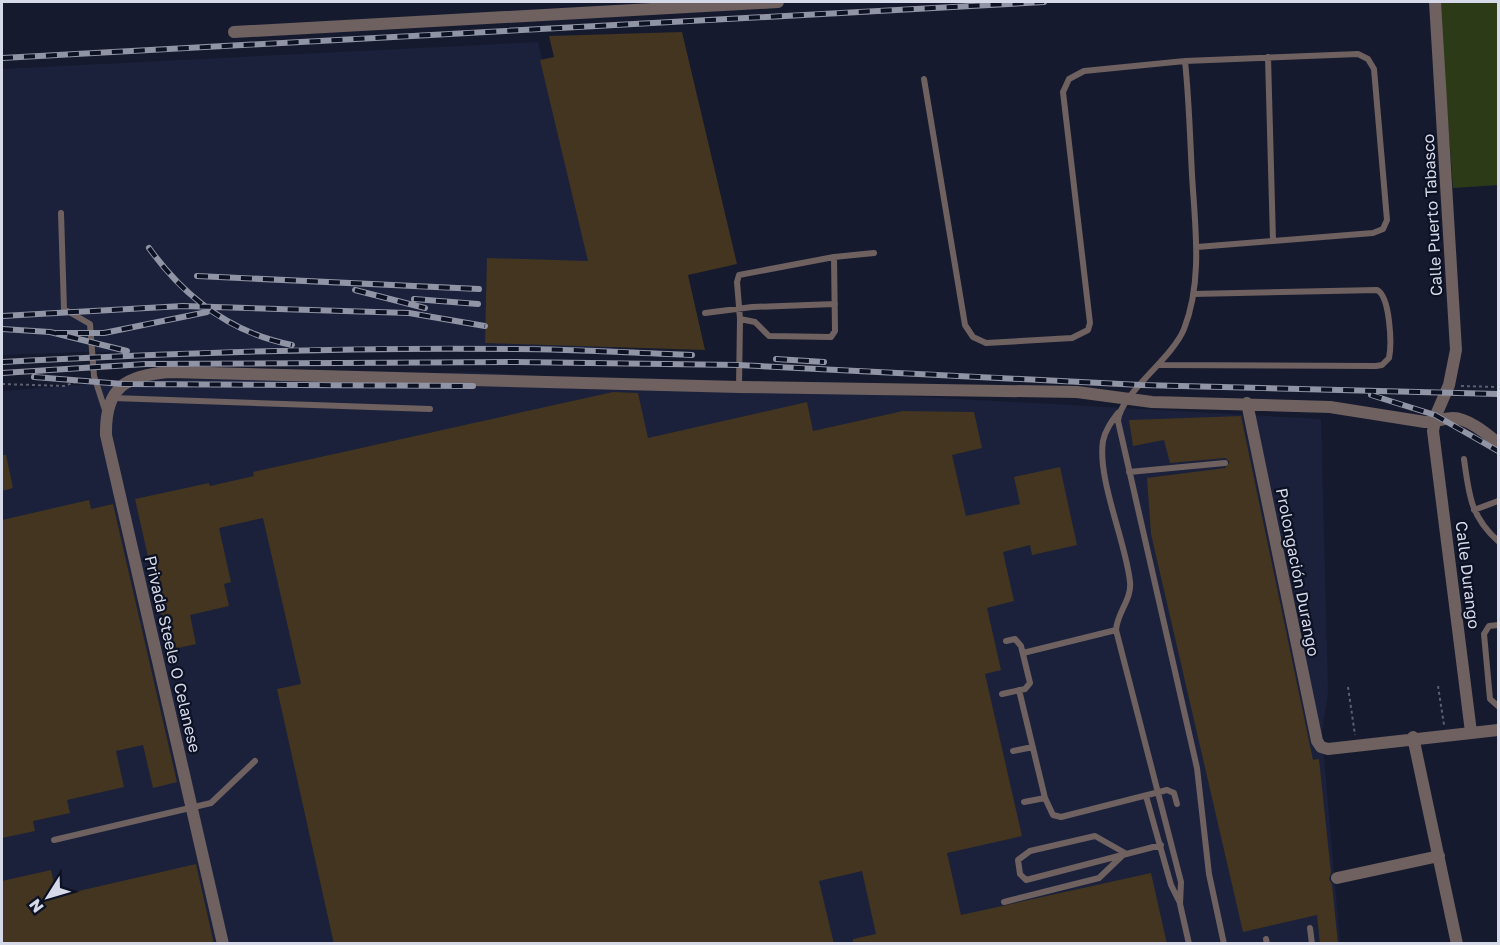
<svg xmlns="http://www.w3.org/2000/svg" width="1500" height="945" font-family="'Golos Text',sans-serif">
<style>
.built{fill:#1b213b}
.green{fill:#2c3a17}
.building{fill:#43351f}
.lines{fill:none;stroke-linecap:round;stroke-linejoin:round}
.path{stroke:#5b5f71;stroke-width:2;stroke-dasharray:3 3;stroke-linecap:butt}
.lane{stroke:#6e6160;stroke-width:6}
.street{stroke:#6e6160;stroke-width:12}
.rail-casing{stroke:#9094a4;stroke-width:6}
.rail{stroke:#0d1124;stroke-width:4;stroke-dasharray:11;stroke-linecap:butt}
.labels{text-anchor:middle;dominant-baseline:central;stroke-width:4.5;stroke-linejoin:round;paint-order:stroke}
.street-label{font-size:16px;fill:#d6dae8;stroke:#0d1124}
</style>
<rect width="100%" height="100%" fill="#161a2e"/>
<!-- built -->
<path class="built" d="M538 42 612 350 83 352 2 355V69Z
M473 372 1321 419 1328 692 1322 733 1340 943 2 944V391L147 380Z"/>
<!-- green -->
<path class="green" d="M1439 2H1498V185L1453 188Z"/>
<!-- building -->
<path class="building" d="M682 32 737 264 688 275 705 350 485 343 487 258 588 261 540 60 554 57 549 36Z
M613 392 638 393 648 438 807 402 813 431 903 411 974 412 982 448 952 455 966 516 1020 504 1014 477 1060 467 1077 545 1032 555 1030 545 1003 552 1014 601 987 608 1001 670 985 674 1022 836 947 853 961 915 1151 873 1167 944H853V939L876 934 862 871 819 881 834 944H334L277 689 301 684 263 518 219 528 231 582 224 584 229 606 190 615 196 644 169 650 135 499 209 483 210 486 254 476 253 472Z
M1241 416 1313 760 1319 759 1331 873 1329 879 1332 884 1338 944H1320L1317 915 1243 932 1151 534 1147 478 1225 468 1230 462 1225 458 1170 463 1164 440 1133 446 1129 420Z
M2 455H6L13 488 2 491Z
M89 500 91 509 113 504 177 782 153 788 143 745 116 751 124 787 67 800 70 813 33 821 35 831 2 838V520Z
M196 864 214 944H2V881L51 870 57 896Z"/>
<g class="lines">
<!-- path -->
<path class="path" d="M2 384 64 386 85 379
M1461 386 1498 387
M1438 686 1444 725
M1348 687 1355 735"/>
<!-- lane -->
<path class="lane" d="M1268 57 1273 241
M1185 61C1189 99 1190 137 1192 175 1195 226 1203 281 1184 329 1172 359 1120 394 1118 421L1197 768 1209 874 1224 944
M924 79 965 325 973 337 986 343 1072 338 1088 330 1090 323 1063 92 1069 79 1084 71 1185 61 1358 54 1368 59 1374 69 1387 220 1383 229 1373 233 1197 247
M61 213 64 309 90 324 94 376 106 413
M705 313 752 307 835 304
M740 319 755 322 769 336 831 337 835 331 834 257
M1159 365 1376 366 1382 365 1389 358C1392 344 1390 296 1377 290L1193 294
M739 387 740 319 737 282 739 275 834 257 874 253
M113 398 430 409
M1118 413C1112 421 1105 430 1103 441 1097 479 1126 542 1130 582 1132 599 1117 613 1116 630L1181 882 1180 904 1189 944
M1464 459C1469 494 1470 516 1498 541
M1129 472 1225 463
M1474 510 1498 501
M1498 625 1489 626 1484 634 1490 699 1498 706
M1023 653 1116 630
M1019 690 1045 798 1053 815 1061 817 1167 790 1174 793 1177 804
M1002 694 1025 689 1030 683 1021 646 1015 639 1006 641
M1013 751 1033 747
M1146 796 1171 885 1180 903
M1024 802 1045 798
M54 840 211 803 255 761
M1004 902 1099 878 1125 853 1095 836 1030 851 1018 860 1020 874 1026 880 1161 845
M1310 928 1312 944
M1266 939 1267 944"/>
<!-- street -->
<path class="street" d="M1435 2 1456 350 1449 385 1436 415 1433 431 1471 732
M234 32 778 2
M1247 403 1317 741 1321 747 1328 749 1498 730
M1413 737 1457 944
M1337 878 1439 856
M223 944 106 435C105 387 126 375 170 372L739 387 1077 392 1152 402 1330 407 1425 422C1437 422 1444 418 1453 418 1468 418 1487 434 1498 443"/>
<!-- rail casing -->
<g class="rail-casing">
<path id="rail" d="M2 58 1044 2
M149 248C185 298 231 333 292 345
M197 276 479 289
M355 290 425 308
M414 299 478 304
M2 316 183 306 409 313 485 326
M2 329 50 332 127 351
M56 333H104L207 312
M776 359 824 362
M2 362C172 353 344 347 515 349 574 349 633 353 692 355
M2 373 146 364 516 362 738 365 1141 385 1498 394
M34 377 123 384 473 386
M1371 395 1435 415 1498 451"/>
</g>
<!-- rail -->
<use href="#rail" class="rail"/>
</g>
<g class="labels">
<!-- street labels -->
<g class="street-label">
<text transform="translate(1432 215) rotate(-93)">Calle Puerto Tabasco</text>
<text transform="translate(1298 572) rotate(79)">Prolongación Durango</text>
<text transform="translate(1468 575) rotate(83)">Calle Durango</text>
<text transform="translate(173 654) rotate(77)">Privada Steele O Celanese</text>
</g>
</g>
<!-- border -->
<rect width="1500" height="945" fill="none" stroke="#d6dae8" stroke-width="6"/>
<!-- north arrow -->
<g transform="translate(48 897) rotate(233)" stroke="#0d1124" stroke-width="4.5" paint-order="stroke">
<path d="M0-4.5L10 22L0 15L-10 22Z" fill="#d6dae8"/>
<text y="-9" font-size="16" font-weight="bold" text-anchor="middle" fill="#d6dae8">N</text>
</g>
</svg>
